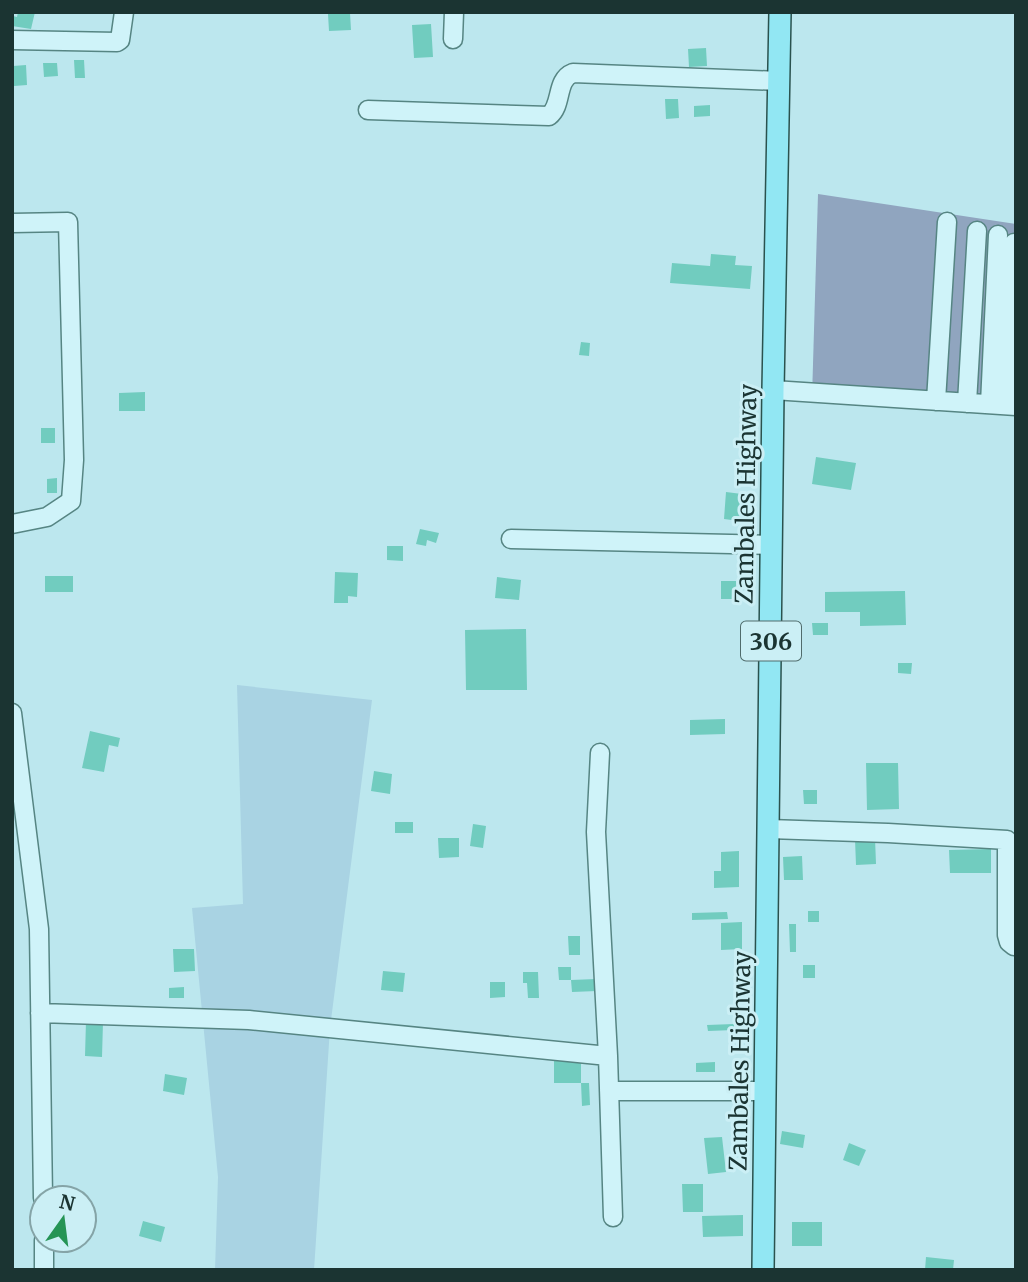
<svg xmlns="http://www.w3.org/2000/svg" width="1028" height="1282" font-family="Merriweather,serif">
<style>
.farmland{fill:#a9d3e3}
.cemetery{fill:#90a5bf}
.building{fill:#71ccbf}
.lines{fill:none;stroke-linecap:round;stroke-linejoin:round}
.minor-casing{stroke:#568583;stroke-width:21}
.major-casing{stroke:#2a524e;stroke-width:24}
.minor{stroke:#cff3f9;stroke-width:18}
.major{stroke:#92e7f3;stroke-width:21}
.labels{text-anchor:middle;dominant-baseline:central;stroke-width:6;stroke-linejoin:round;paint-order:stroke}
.shield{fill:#cbeff5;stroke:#506c6c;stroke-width:2}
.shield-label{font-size:23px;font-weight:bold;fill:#1b3432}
.street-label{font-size:24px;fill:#1b3432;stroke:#cbeff5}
</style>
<rect width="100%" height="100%" fill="#bce7ee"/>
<!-- farmland -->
<path class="farmland" d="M237 685 372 700 330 1028 314 1270H215L218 1177 192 908 243 904Z"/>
<!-- cemetery -->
<path class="cemetery" d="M818 194 1016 224V411L812 398Z"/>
<!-- building -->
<path class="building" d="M18 12H35L31 29 12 26 13 16 17 17Z
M350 13 351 30 329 31 328 14Z
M431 24 433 57 414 58 412 25Z
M706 48 707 66 689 67 688 49Z
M74 60H84L85 78H75Z
M43 63H57L58 76 44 77Z
M26 65 27 85 14 86 13 66Z
M665 99H678L679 118 666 119Z
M710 105V116L694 117V106Z
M711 254 736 256 735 265 752 266 750 289 670 283 672 263 710 266Z
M581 342 590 343 589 356 579 355Z
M145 392V411H119V393Z
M41 428H55V443H41Z
M816 457 856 463 851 490 812 484Z
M57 478V493H47V479Z
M726 492 750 495 747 522 724 519Z
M420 529 439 533 436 543 427 540 426 546 416 544Z
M387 546H403V561L387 560Z
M335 572 358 573 357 597 348 596V603H334Z
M45 576H73V592H45Z
M497 577 521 580 519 600 495 598Z
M721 581H736V599H721Z
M905 591 906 625 860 626V612H825V592Z
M812 623H828V635H813Z
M526 629 527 690H466L465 630Z
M898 663H912L911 674 898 673Z
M725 719V734L690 735V720Z
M90 731 120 738 118 747 109 745 104 772 82 768Z
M866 763H898L899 809 867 810Z
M374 771 392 774 390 794 371 791Z
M803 790H817V804H804Z
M395 822H413V833H395Z
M473 824 486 826 483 848 470 846Z
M438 838H459V857L439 858Z
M875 838 876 864 856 865 855 839Z
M991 849V873H950L949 850Z
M739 851V887L714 888V871H721V852Z
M802 856 803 880H784L783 857Z
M808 911H819V922H808Z
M727 912 728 919 692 920V913Z
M742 922V949L721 950V923Z
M789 924H796V952H790Z
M568 936H580V955H569Z
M173 949H194L195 971 174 972Z
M803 965H815V978H803Z
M558 967H571V980H559Z
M383 971 405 973 403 992 381 990Z
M523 972H538L539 998H528L527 983H523Z
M596 979 597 991 572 992 571 980Z
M490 982H505V997L490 998Z
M184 987V998H169V988Z
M86 1021 103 1022 102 1057 85 1056Z
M734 1024V1030L708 1031 707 1025Z
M554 1060H581V1083H554Z
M715 1062V1072H696V1063Z
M165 1074 187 1078 184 1095 163 1091Z
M581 1083H589L590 1105 582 1106Z
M782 1131 805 1135 803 1148 780 1144Z
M722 1137 726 1172 708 1174 704 1138Z
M849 1143 866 1150 859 1166 843 1160Z
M682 1184H703V1212H683Z
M743 1215V1236L703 1237 702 1216Z
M143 1221 165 1227 161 1242 139 1236Z
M792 1222H822V1246H792Z
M926 1257 954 1260 953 1270H925Z"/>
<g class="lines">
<!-- minor casing -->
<g class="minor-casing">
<path id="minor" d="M453 39 454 12
M12 40 117 42 120 40 124 12
M368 110 549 116C563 105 555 80 573 73L779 81
M12 223 68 222 74 460 71 501 47 517 12 524
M773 390 1016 406
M936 401 947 222
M967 403 977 231
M990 404 998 235
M1005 405 1014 243
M511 539 772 545
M12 713 39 929 43 1198
M600 753 596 832 608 1056 613 1217
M769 829 888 833 1007 840V935L1009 942 1014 946
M40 1013 249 1020 608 1056
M609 1091H766
M44 1240V1270"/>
</g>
<!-- major casing -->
<g class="major-casing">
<path id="major" d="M763 1270 773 390 780 12"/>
</g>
<!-- minor -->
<use href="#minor" class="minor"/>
<!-- major -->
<use href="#major" class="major"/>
</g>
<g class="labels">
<!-- shield labels -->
<rect class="shield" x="741" y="621.5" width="60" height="39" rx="5"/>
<g class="shield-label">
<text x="771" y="641">306</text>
</g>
<!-- street labels -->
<g class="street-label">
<text transform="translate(746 494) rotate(-89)">Zambales Highway</text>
<text transform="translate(740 1061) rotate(-89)">Zambales Highway</text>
</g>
</g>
<!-- border -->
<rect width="1028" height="1282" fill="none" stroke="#1b3432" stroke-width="28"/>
<!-- north arrow -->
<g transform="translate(63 1219) rotate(14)"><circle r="33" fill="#cbeff5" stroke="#85a4a7" stroke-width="2"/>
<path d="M0-5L12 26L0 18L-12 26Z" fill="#259455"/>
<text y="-10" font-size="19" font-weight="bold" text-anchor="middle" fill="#1b3432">N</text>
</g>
</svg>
